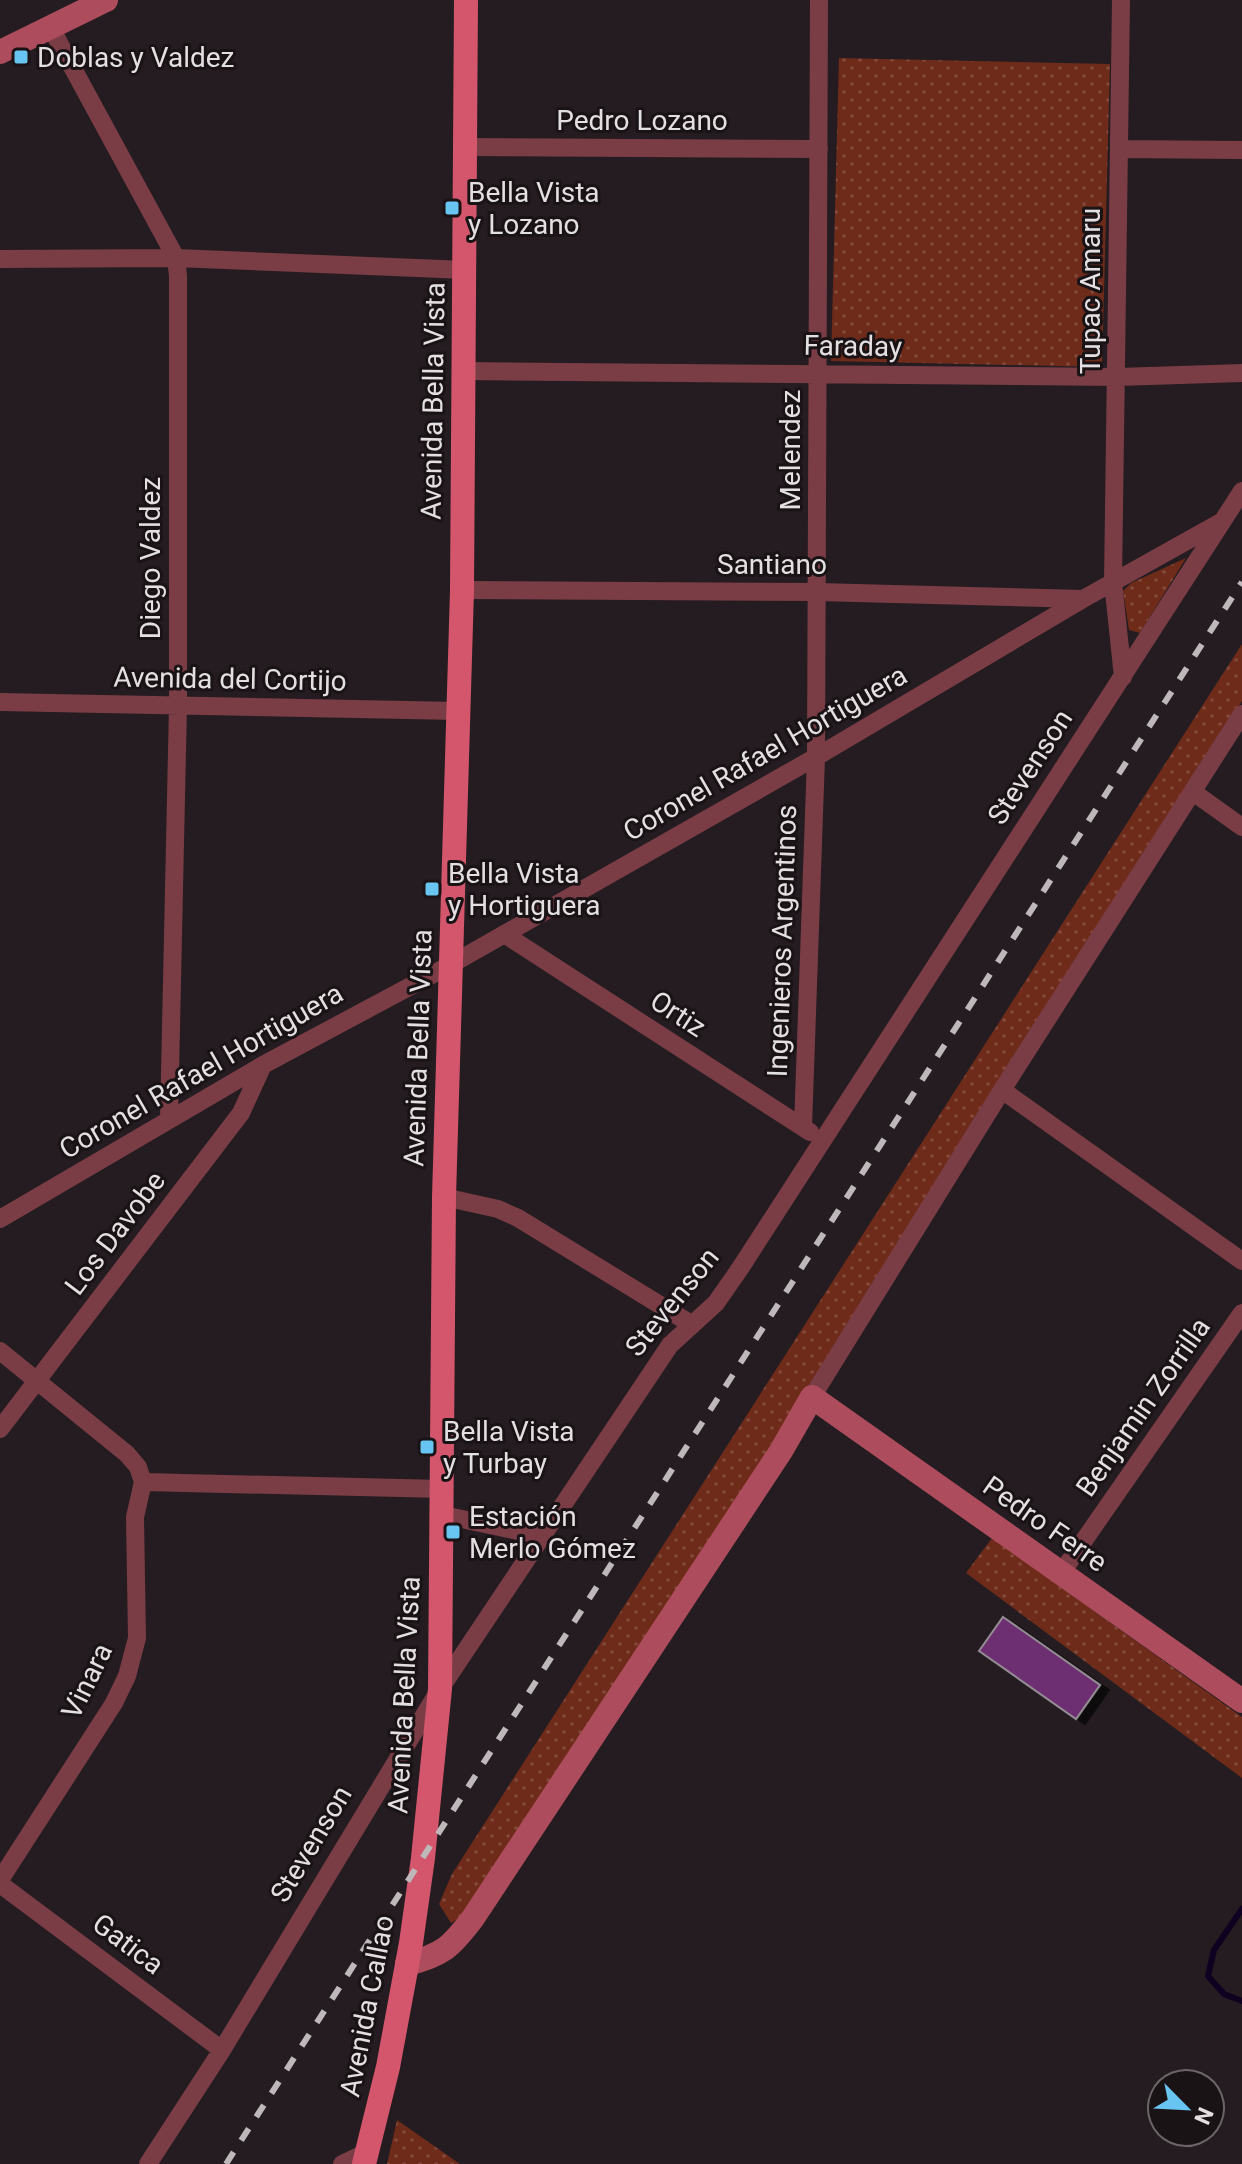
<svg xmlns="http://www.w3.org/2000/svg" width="1242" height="2164" font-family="Roboto,sans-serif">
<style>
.park{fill:url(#park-dots)}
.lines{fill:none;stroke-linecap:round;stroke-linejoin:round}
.stream{stroke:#0e0021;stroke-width:6}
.building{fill:#6e2e72;stroke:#938c93;stroke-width:2;filter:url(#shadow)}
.street{stroke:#7a3d46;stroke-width:18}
.secondary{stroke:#ad4c5c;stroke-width:24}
.primary{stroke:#d4566c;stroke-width:24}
.rail{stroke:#beb8bb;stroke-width:6;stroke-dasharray:14 14;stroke-linecap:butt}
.poi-dot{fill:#68c4f0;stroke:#1a1316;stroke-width:3}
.labels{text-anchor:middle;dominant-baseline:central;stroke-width:6;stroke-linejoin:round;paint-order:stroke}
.poi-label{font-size:28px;fill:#e4dfe1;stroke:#1a1316;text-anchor:start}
.street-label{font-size:28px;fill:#e4dfe1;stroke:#1a1316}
</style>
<defs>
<pattern id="park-dots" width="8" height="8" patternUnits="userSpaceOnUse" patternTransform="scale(2)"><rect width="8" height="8" fill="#6e2b19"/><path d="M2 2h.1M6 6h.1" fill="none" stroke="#83493a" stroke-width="1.8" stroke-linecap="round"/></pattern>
<filter id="shadow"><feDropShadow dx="9" dy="5" stdDeviation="0" flood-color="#0009"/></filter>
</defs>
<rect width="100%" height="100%" fill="#241c20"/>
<!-- park -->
<path class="park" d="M839 58 1110 64 1102 367 831 361Z
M1186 558 1140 633 1129 630 1123 591 1131 583Z
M1242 644V701L810 1389 465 1915 451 1923 439 1904 452 1874Z
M992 1538 1242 1717V1778L966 1573Z
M397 2120 460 2164H387Z"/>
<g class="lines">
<!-- stream -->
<path class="stream" d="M1242 1909 1214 1950 1208 1976 1224 1994 1242 2001"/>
</g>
<!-- building -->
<path class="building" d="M1003 1617 1100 1685 1076 1719 979 1651Z"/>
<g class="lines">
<!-- street -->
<path class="street" d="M1121 0 1113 582 1123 677
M51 28 176 258 178 276V705L169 1120
M465 147 819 149
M1119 149 1242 150
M0 259 176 258 465 270
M463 371 1118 377 1242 373
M462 590 818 592 1083 599
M0 702 458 711
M1193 792 1242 827
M504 934 810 1132
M1002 1090 1242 1261
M803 1127 816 757 819 0
M444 1197 498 1209 518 1218 691 1324
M0 1219 263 1065 450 965 816 757 1083 599 1219 523
M0 1351 127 1454 138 1467 143 1482 135 1517 137 1638 127 1676 114 1703 0 1880
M812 1397 1002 1090 1242 714
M0 1429 241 1113 263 1065
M143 1482 443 1489
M443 1515 542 1536
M1062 1572 1242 1313
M0 1884 222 2050
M148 2164 222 2050 440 1689 670 1345 716 1303 741 1267 1242 491
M342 2164 367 2152"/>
<!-- secondary -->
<path class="secondary" d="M0 52 106 0
M407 1964C443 1955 451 1947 473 1918L781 1451 812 1397 1242 1701"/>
<!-- primary -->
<path class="primary" d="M364 2164 388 2067 411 1943 423 1858 440 1689 444 1197 462 590 466 0"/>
<!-- rail -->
<path class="rail" d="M226 2164 1242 582"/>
</g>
<!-- markers -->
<g class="poi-dot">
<rect x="13" y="49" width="16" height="16" rx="4"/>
<rect x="444" y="200" width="16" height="16" rx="4"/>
<rect x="424" y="881" width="16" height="16" rx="4"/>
<rect x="419" y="1439" width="16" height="16" rx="4"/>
<rect x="445" y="1524" width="16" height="16" rx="4"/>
</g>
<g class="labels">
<!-- poi labels -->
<g class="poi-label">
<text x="37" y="57">Doblas y Valdez</text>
<text x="468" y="192">Bella Vista<tspan x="468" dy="32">y Lozano</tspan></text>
<text x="448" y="873">Bella Vista<tspan x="448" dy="32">y Hortiguera</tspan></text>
<text x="443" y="1431">Bella Vista<tspan x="443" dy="32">y Turbay</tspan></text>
<text x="469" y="1516">Estación<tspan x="469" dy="32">Merlo Gómez</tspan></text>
</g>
<!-- street labels -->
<g class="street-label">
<text x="642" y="120">Pedro Lozano</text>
<text transform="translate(1090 291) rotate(-90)">Tupac Amaru</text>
<text transform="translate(853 346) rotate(1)">Faraday</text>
<text transform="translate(433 401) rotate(-89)">Avenida Bella Vista</text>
<text transform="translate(790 450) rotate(-90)">Melendez</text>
<text transform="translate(150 558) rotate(-90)">Diego Valdez</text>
<text x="772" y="564">Santiano</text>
<text transform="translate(230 679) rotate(1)">Avenida del Cortijo</text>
<text transform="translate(765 753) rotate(-30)">Coronel Rafael Hortiguera</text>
<text transform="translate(1030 767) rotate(-57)">Stevenson</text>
<text transform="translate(782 941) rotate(-88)">Ingenieros Argentinos</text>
<text transform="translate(678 1014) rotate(33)">Ortiz</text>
<text transform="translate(418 1048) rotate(-88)">Avenida Bella Vista</text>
<text transform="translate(201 1071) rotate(-30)">Coronel Rafael Hortiguera</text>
<text transform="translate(115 1233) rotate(-53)">Los Davobe</text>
<text transform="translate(672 1302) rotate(-51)">Stevenson</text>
<text transform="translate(1143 1407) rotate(-55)">Benjamin Zorrilla</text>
<text transform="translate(1045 1524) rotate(35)">Pedro Ferre</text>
<text transform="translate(87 1681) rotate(-64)">Vinara</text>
<text transform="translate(404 1695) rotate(-87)">Avenida Bella Vista</text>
<text transform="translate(311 1844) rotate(-59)">Stevenson</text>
<text transform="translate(128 1944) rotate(37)">Gatica</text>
<text transform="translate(367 2006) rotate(-79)">Avenida Callao</text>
</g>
</g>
<!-- north arrow -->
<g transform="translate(1186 2108) rotate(114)"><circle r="38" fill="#1a1316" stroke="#6b6567" stroke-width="2"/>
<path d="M0-6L14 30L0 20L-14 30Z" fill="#68c4f0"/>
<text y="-12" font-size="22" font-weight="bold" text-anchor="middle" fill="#e4dfe1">N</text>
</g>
</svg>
